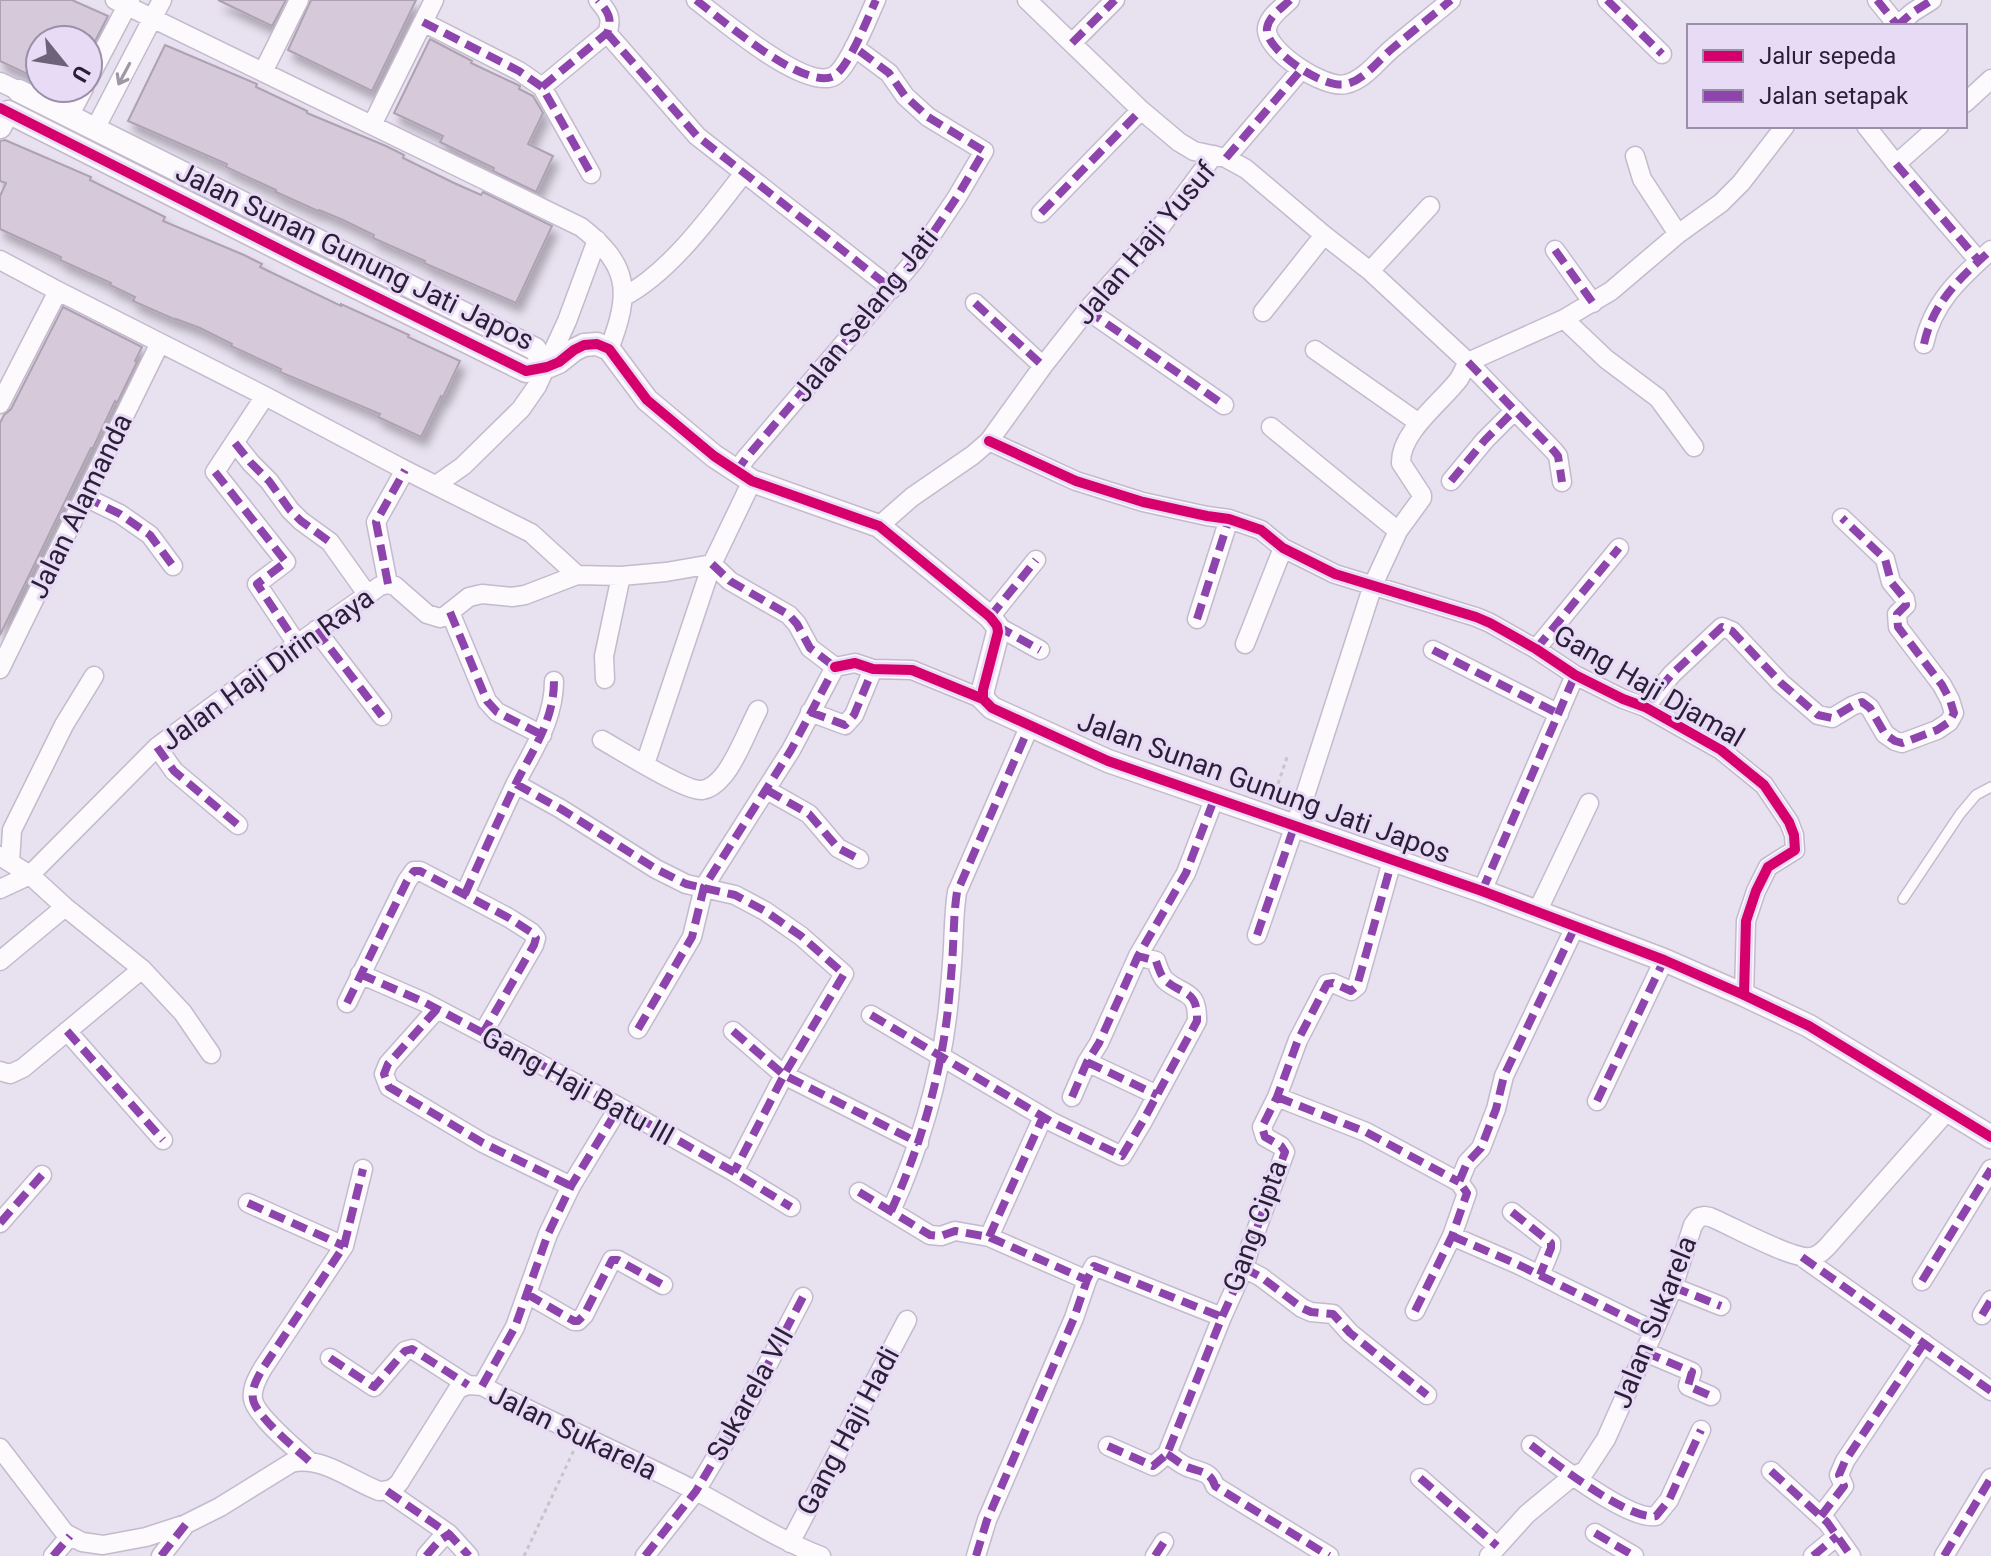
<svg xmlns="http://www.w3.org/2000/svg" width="1991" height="1556" font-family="Roboto,sans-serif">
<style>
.building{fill:#d6c9da;stroke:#aea1b1;stroke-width:2;filter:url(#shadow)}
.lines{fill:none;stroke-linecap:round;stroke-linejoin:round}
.service-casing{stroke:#c3bacd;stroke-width:12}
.minor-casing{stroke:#c3bacd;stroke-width:21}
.tertiary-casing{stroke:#c3bacd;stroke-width:25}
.path{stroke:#c6c4ca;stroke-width:3;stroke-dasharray:4 4;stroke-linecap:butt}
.service{stroke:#fcfafd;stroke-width:9}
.minor{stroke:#fcfafd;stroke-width:18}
.tertiary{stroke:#fcfafd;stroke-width:22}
.quiet{stroke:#8e44ad;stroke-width:8;stroke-dasharray:16 8;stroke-linecap:butt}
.cycleway-casing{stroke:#e8dbf6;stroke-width:15}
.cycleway{stroke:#d6006c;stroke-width:10}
.oneway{stroke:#9e97a4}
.labels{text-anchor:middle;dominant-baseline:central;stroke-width:6;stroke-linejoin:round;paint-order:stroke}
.street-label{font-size:28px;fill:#2b1e37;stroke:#e8dbf6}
</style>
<defs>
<filter id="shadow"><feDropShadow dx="5" dy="9" stdDeviation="4" flood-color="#0004"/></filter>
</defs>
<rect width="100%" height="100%" fill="#e8e1f0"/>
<!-- building -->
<path class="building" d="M0 0H72L108 16 90 51 88 50V40H40V80L0 61Z
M218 0H286L272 26Z
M311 0H416L372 91 288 50Z
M430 39 472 61 471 63 518 85 520 86 519 89 533 96 543 113 528 144 553 156 536 192 493 171 494 168 440 142 443 136 394 113Z
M165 45 257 84 256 87 307 111V113L386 146 404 155 403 158 454 183 481 195 483 192 552 226 516 303 424 263 425 261 373 238 374 235 343 220 319 210 318 211 276 192V190L226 167 227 164 128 121Z
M5 140 91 177 90 180 165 217 163 221 244 255 262 264 260 267 341 306V304L409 335 408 337 460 361 443 397 441 396 421 437 378 417 380 414 280 372 281 369 231 346 232 344 200 328 176 319V320L133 301 135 297 110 285 111 283 60 260 61 257 0 229V196L6 183 0 181V141Z
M63 307 142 347 135 361 137 362 117 403 115 401 93 448H91L0 635V423L4 415 11 409Z"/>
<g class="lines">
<!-- service casing -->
<g class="service-casing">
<path id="service" d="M1903 899 1960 814 1976 795 1991 787"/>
</g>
<!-- minor casing -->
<g class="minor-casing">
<path id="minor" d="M115 0 581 227C630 265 631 293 609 349
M696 0C720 18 805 92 834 76 849 67 868 17 876 0
M1027 0 1141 110 1179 142 1194 151 1226 158 1246 169 1324 235 1370 271 1468 362 1554 451 1558 456 1562 482
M1290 0C1282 8 1269 16 1267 28 1264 50 1325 90 1346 84 1365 80 1379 59 1394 47 1413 31 1432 16 1451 0
M1607 0 1662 54
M1877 0 1898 26
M423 22 519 71 542 87 591 174
M1897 26 1913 12 1932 0
M607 33 697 136 892 289
M1072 43 1115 0
M263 72 299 0
M88 80 130 0
M0 82 19 91
M542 87 607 33C613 18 608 12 598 0
M1965 103 1991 79
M69 116 84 88
M372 125 434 0
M1866 126 1896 164 1939 126
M95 129 162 0
M1635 156 1642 179 1678 234
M1226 158 1301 70
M1896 164 1979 261
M1041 213 1141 110
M1555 250 1593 303
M0 260 58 291 265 396 405 470 531 533 577 575
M1370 271 1430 206
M623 297C670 273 712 214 744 173
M975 303 1043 366
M1087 310 1224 405
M1263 312 1324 235
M1564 319 1606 359 1658 398 1694 447
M1924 344C1933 302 1960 278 1991 250
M1315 350 1419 423
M1468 362 1564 319 1611 291 1678 234 1721 203 1741 183 1785 126
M265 396 215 472 286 562 257 584 297 644
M0 404 58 291
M1271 427 1398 531
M989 441 1076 481 1143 502 1207 516 1229 519 1261 530 1283 548 1335 574 1476 617 1490 623 1536 649 1575 675 1623 699 1645 707 1721 750 1764 785 1789 822 1794 835 1795 850 1768 867 1756 891 1746 921 1744 995
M235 443 251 463 269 481 290 510 301 521 330 542 367 594
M736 472 746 458 914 261 957 197 984 151 928 117 905 96 889 73 854 47
M1451 481 1485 440 1515 410
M436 485 463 466 521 409 537 386 567 321 597 240
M85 497 120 514 150 535 173 566
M879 526 912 497 973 455 989 441 1043 366 1087 310 1156 233 1214 155
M712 564 730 581 789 615 797 624 810 648 835 667
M388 584 376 522 405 470
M450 612 487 701 497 712 542 735
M990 617 1036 560
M1197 619 1229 519
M997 626 1040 650
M316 630 382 716
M1245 644 1283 548
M1536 649 1619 548
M1433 650 1559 714
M835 667 855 663 873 669 912 670 983 699
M0 669 160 343
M605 679 604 656 621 576
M1645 707 1672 674 1722 627 1732 631 1781 683 1818 715 1832 718 1852 706 1862 702 1870 708 1885 734 1895 741 1902 743 1937 730 1949 722 1954 713 1950 700 1942 685 1898 627 1897 614 1906 605 1905 599 1891 582 1885 559 1842 518
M810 712 845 725 854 715 873 669
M602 740C620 750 686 792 702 790 710 789 718 782 723 776 736 761 748 729 758 710
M157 747 174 771 238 825
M645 764 712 564 752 481
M516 784 561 809 656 869 686 884 735 895 765 911 801 936 844 974 784 1075 734 1172
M767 790 809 814 838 848 859 859
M0 856 30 875 65 907 142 969 183 1013 211 1054
M10 862 12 830 64 725 94 676
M0 889 30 875 157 747 297 644 380 586 388 584 395 586 427 614 440 618 445 616 469 597 482 594 512 597 525 595 577 575 621 576 666 572 712 564
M1482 891 1575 675
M465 894C481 858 498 821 515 785 532 751 554 721 554 681
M1537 912 1589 803
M1257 935 1302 805 1373 585 1398 531 1422 498V495L1401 463C1400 432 1442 402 1459 379 1462 374 1465 367 1468 362
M0 961 65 907
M360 974 424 1002 483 1033 619 1107 734 1172 791 1207
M347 1003 407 881 414 871H420L509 918 531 932 536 938 534 945 483 1033
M437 1009 388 1064 384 1074 389 1087 483 1143 571 1186
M871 1015 1052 1122 1122 1156 1143 1121 1197 1021C1198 989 1183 996 1165 980 1161 976 1158 967 1156 961L1138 956
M638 1029 692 937 704 887 791 750 835 667
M67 1031 163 1140
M733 1031 784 1075 919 1143
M1087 1062 1157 1095
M0 1071 10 1074 23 1068 142 969
M1072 1097 1087 1062 1099 1043 1138 956 1186 873 1215 797
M1277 1097 1366 1132 1459 1182
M1597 1101 1664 960
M859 1192 930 1235 941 1236 955 1231 989 1237 1087 1280
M248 1203 344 1246
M891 1211C920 1147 940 1080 948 1009 950 989 952 968 953 947 954 929 954 911 957 892L1030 725
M1512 1212 1551 1243V1248L1540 1275
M0 1223 42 1175
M1452 1236 1517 1264 1654 1331
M989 1237 1043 1117
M1802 1257 1991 1391
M1244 1268 1261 1277 1302 1308 1311 1312 1333 1314 1350 1333 1427 1395
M1922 1281 1991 1169
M1673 1287 1721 1306
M527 1294 574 1321H578L584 1315 612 1260H618L663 1285
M1415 1311 1452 1236 1467 1193 1459 1182 1467 1163 1481 1148 1496 1109 1504 1076 1575 927
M1982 1315 1991 1300
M1645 1352 1692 1372 1688 1386 1711 1396
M330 1358 374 1387 405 1351 412 1349 468 1385
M482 1386 515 1327 548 1234 571 1186 619 1107
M1531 1445C1555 1463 1629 1521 1656 1516L1669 1500 1701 1430
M1108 1446 1153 1466 1167 1454 1222 1317 1244 1268 1250 1247 1285 1152 1281 1146 1265 1137 1262 1127 1277 1097 1298 1040 1327 984 1333 983 1351 991 1357 986 1392 861
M0 1448 65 1533 82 1542 103 1545 146 1537 186 1524 220 1507 291 1463C321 1455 352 1481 379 1491 389 1491 393 1489 399 1483L458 1389 468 1385 482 1386C553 1423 625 1455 696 1491 738 1513 777 1539 821 1556
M1167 1454C1174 1458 1182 1466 1190 1468 1201 1472 1211 1472 1215 1486L1329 1556
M309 1461C296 1449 255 1415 253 1399 251 1388 258 1377 263 1368L344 1246 363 1169
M1771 1471 1827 1522 1851 1556
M1420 1478 1497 1546
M387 1491 449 1534 469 1556
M1821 1516 1844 1486 1839 1475 1845 1461 1924 1343
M1595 1533 1634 1556
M790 1543 907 1320
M53 1556 70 1536
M161 1556 186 1524
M426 1556 439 1541 449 1534
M645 1556 696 1491 745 1408 803 1297
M976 1556 987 1520 1074 1318 1087 1280 1094 1266 1222 1317
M1155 1556 1164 1542
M1489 1556 1527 1514 1573 1476 1585 1471 1606 1439 1654 1331 1673 1287 1693 1225 1699 1217 1704 1216 1710 1217C1730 1225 1792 1260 1811 1257 1818 1256 1822 1252 1827 1247L1948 1110
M1813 1556 1837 1536
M1944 1556 1991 1478"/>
</g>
<!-- tertiary casing -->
<g class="tertiary-casing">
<path id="tertiary" d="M19 91 535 349 547 367
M0 127 8 112 305 262 526 371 547 367 559 362 574 350 584 345 597 344 609 349 647 400 714 456 752 481 879 526 990 617 997 626 998 632 983 690V699L992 708 1108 761 1482 891 1664 960 1744 995 1809 1026 1991 1137"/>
</g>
<!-- path -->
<path class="path" d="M1273 799 1287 757
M524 1556 574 1450"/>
<!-- service -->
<use href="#service" class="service"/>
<!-- minor -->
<use href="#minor" class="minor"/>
<!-- tertiary -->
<use href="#tertiary" class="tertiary"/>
<!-- quiet -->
<path class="quiet" d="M696 0C720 18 805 92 834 76 849 67 868 17 876 0
M1290 0C1282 8 1269 16 1267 28 1264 50 1325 90 1346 84 1365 80 1379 59 1394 47 1413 31 1432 16 1451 0
M1607 0 1662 54
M1877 0 1898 26
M423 22 519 71 542 87 591 174
M1897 26 1913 12 1932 0
M607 33 697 136 892 289
M1072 43 1115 0
M542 87 607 33C613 18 608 12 598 0
M1226 158 1301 70
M1896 164 1979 261
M1041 213 1141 110
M1555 250 1593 303
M975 303 1043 366
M1087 310 1224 405
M1924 344C1933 302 1960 278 1991 250
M1468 362 1554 451 1558 456 1562 482
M235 443 251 463 269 481 290 510 301 521 330 542
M215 472 286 562 257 584 297 644
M736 472 746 458 914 261 957 197 984 151 928 117 905 96 889 73 854 47
M1451 481 1485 440 1515 410
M85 497 120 514 150 535 173 566
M712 564 730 581 789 615 797 624 810 648 835 667
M388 584 376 522 405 470
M450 612 487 701 497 712 542 735
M990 617 1036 560
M1197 619 1229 519
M997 626 1040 650
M316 630 382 716
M1536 649 1619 548
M1433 650 1559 714
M1645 707 1672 674 1722 627 1732 631 1781 683 1818 715 1832 718 1852 706 1862 702 1870 708 1885 734 1895 741 1902 743 1937 730 1949 722 1954 713 1950 700 1942 685 1898 627 1897 614 1906 605 1905 599 1891 582 1885 559 1842 518
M810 712 845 725 854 715 873 669
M157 747 174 771 238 825
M516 784 561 809 656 869 686 884 735 895 765 911 801 936 844 974 784 1075 734 1172
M767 790 809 814 838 848 859 859
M1482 891 1575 675
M465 894C481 858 498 821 515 785 532 751 554 721 554 681
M1257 935 1294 827
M360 974 424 1002 483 1033 619 1107 734 1172 791 1207
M347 1003 407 881 414 871H420L509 918 531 932 536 938 534 945 483 1033
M437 1009 388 1064 384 1074 389 1087 483 1143 571 1186
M871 1015 1052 1122 1122 1156 1143 1121 1197 1021C1198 989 1183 996 1165 980 1161 976 1158 967 1156 961L1138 956
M638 1029 692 937 704 887 791 750 835 667
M67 1031 163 1140
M733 1031 784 1075 919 1143
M1087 1062 1157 1095
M1072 1097 1087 1062 1099 1043 1138 956 1186 873 1215 797
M1277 1097 1366 1132 1459 1182
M1597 1101 1664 960
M859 1192 930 1235 941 1236 955 1231 989 1237 1087 1280
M248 1203 344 1246
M891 1211C920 1147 940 1080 948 1009 950 989 952 968 953 947 954 929 954 911 957 892L1030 725
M1512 1212 1551 1243V1248L1540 1275
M0 1223 42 1175
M1452 1236 1517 1264 1654 1331
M989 1237 1043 1117
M1802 1257 1991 1391
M1244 1268 1261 1277 1302 1308 1311 1312 1333 1314 1350 1333 1427 1395
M1922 1281 1991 1169
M1673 1287 1721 1306
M527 1294 574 1321H578L584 1315 612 1260H618L663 1285
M1415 1311 1452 1236 1467 1193 1459 1182 1467 1163 1481 1148 1496 1109 1504 1076 1575 927
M1982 1315 1991 1300
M1645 1352 1692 1372 1688 1386 1711 1396
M330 1358 374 1387 405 1351 412 1349 468 1385
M482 1386 515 1327 548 1234 571 1186 619 1107
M1531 1445C1555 1463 1629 1521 1656 1516L1669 1500 1701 1430
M1108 1446 1153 1466 1167 1454 1222 1317 1244 1268 1250 1247 1285 1152 1281 1146 1265 1137 1262 1127 1277 1097 1298 1040 1327 984 1333 983 1351 991 1357 986 1392 861
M1167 1454C1174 1458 1182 1466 1190 1468 1201 1472 1211 1472 1215 1486L1329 1556
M309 1461C296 1449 255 1415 253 1399 251 1388 258 1377 263 1368L344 1246 363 1169
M1771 1471 1827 1522 1851 1556
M1420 1478 1497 1546
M387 1491 449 1534 469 1556
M1821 1516 1844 1486 1839 1475 1845 1461 1924 1343
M1595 1533 1634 1556
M53 1556 70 1536
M161 1556 186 1524
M426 1556 439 1541 449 1534
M645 1556 696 1491 745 1408 803 1297
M976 1556 987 1520 1074 1318 1087 1280 1094 1266 1222 1317
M1155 1556 1164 1542
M1813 1556 1837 1536
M1944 1556 1991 1478"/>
<!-- cycleway casing -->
<g class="cycleway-casing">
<path id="cycleway" d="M0 108 305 262 526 371 547 367 559 362 574 350 584 345 597 344 609 349 647 400 714 456 752 481 879 526 990 617 997 626 998 632 983 690V699
M989 441 1076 481 1143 502 1207 516 1229 519 1261 530 1283 548 1335 574 1476 617 1490 623 1536 649 1575 675 1623 699 1645 707 1721 750 1764 785 1789 822 1794 835 1795 850 1768 867 1756 891 1746 921 1744 995
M835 667 855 663 873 669 912 670 983 699 992 708 1108 761 1482 891 1664 960 1744 995 1809 1026 1991 1137"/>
</g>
<!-- cycleway -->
<use href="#cycleway" class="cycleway"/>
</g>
<!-- one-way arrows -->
<defs><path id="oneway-shaft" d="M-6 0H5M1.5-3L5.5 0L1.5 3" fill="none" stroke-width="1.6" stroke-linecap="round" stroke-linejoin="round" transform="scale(2)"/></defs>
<use class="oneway" href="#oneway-shaft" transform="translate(124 74) rotate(118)"/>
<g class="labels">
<!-- street labels -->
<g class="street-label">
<text transform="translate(1145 243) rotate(-50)">Jalan Haji Yusuf</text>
<text transform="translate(355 256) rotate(26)">Jalan Sunan Gunung Jati Japos</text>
<text transform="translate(865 315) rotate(-51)">Jalan Selang Jati</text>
<text transform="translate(80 506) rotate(-64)">Jalan Alamanda</text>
<text transform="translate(267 669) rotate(-36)">Jalan Haji Dirin Raya</text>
<text transform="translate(1649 686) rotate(30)">Gang Haji Djamal</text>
<text transform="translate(1264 787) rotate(20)">Jalan Sunan Gunung Jati Japos</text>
<text transform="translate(578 1086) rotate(29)">Gang Haji Batu III</text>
<text transform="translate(1255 1226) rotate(-70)">Gang Cipta</text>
<text transform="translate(1654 1322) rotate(-68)">Jalan Sukarela</text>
<text transform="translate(750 1394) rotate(-61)">Sukarela VII</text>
<text transform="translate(848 1431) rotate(-62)">Gang Haji Hadi</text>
<text transform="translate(573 1432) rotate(26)">Jalan Sukarela</text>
</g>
</g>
<!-- legend -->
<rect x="1687" y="24" width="280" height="104" fill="#e8dbf6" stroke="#9c8faa" stroke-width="2"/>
<rect x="1703" y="50" width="40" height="12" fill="#d6006c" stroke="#9c8faa" stroke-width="2"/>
<text x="1759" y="64" font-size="24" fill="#2b1e37">Jalur sepeda</text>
<rect x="1703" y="90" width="40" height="12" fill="#8e44ad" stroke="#9c8faa" stroke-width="2"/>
<text x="1759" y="104" font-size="24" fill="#2b1e37">Jalan setapak</text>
<!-- north arrow -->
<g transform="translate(64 64) rotate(120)"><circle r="38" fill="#e8dbf6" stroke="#9c8faa" stroke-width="2"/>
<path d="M0-6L14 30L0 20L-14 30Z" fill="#6d6278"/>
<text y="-12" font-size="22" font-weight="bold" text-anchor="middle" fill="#2b1e37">U</text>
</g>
</svg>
